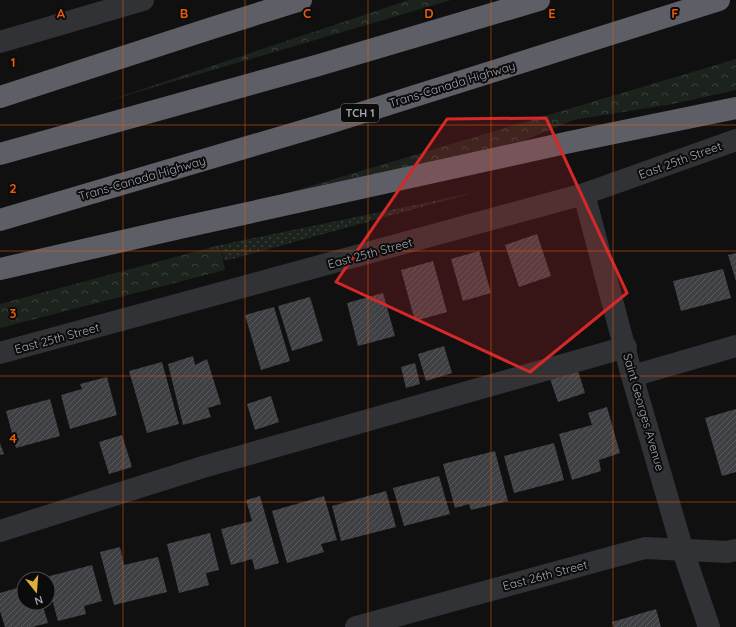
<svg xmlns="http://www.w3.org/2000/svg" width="736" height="627" font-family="Quicksand,sans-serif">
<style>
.grass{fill:url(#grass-dots)}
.forest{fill:url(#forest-crowns)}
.building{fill:url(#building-hatch)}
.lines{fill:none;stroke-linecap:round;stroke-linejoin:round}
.minor{stroke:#313235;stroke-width:22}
.highway{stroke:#5e5f66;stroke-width:22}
.marked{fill:#d62828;fill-opacity:0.2;stroke:#d62828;stroke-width:3;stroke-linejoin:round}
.grid{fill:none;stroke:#e8590c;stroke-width:1;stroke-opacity:0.55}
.labels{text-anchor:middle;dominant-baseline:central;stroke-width:4;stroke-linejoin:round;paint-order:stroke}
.shield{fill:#0b0b0c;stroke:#75787f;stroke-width:1}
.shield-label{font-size:11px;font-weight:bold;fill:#a2a6b0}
.street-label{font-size:12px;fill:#a2a6b0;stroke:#0b0b0c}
.grid-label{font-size:13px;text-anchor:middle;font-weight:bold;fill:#e8590c;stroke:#0b0b0c;stroke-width:4;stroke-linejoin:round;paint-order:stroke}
</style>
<defs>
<pattern id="grass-dots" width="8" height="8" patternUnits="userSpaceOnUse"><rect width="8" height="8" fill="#1c231d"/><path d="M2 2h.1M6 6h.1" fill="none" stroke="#3a403b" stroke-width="1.8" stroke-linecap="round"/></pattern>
<pattern id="forest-crowns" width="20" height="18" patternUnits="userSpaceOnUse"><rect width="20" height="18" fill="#1c231d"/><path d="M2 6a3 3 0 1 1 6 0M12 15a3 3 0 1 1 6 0" fill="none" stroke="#3a403b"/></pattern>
<pattern id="building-hatch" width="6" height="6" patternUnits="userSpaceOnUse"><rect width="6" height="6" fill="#3f4044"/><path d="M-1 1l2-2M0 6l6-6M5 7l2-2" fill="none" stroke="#58595c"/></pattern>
</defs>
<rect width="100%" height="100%" fill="#101011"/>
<!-- grass -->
<path class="grass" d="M473 193 225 261 220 245Z"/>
<!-- forest -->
<path class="forest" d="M409 0H451L104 102Z
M736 59V90L673 104 573 120 495 153 213 215Z
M220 245 225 270 0 328V304Z"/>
<!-- building -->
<path class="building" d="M537 234 551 276 519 287 505 245Z
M479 251 491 293 463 301 451 259Z
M736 253V281L728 255Z
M433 261 447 312 415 321 401 270Z
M723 269 731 298 681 311 673 281Z
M383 293 395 336 358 346 347 303Z
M310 297 323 341 292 351 278 306Z
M274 307 290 361 261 370 245 315Z
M444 346 452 373 426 381 418 354Z
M193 356 195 365 207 359 221 404 208 408 211 417 183 425 168 364Z
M162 362 179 424 147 433 129 371Z
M415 363 420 384 406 388 401 367Z
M578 371 585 393 558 402 550 379Z
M107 377 117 415 70 429 61 395 82 389 80 384Z
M271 396 279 422 255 430 247 404Z
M50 399 60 436 16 448 6 411Z
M607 407 620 453 599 460 601 471 572 480 559 434 592 425 588 413Z
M736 409V472L722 476 705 418Z
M122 435 132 467 109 474 99 442Z
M0 443 4 454 0 455Z
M554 443 564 480 514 493 504 456Z
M495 451 508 501 471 510 469 504 455 508 443 464Z
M439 476 450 514 404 526 393 488Z
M386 491 396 527 341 541 332 506Z
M260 496 279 563 255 570 252 559 231 565 221 529 252 521 246 500Z
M324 496 337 540 321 544 324 552 287 563 272 511Z
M210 533 219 570 206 573 209 585 179 593 167 544Z
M120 547 124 565 158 557 167 592 114 605 100 552Z
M92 565 102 601 84 606 86 614 58 621 48 585V579L46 577Z
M24 586V603H42L48 623 32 627H5L0 611V593Z
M656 609 661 627H614L612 622Z"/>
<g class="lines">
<!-- minor -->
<path class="minor" d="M0 42 143 0
M584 194 632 376 683 551 709 627
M0 353 584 194 736 140
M632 376 736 346
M0 531 203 467 626 347
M356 627 645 548 727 552 736 550"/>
<!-- highway -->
<path class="highway" d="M0 97 209 29 301 0
M0 154 319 65 539 0
M0 220 329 123 719 0
M0 269 184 227 570 142 736 108"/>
</g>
<!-- marked area -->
<path class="marked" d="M546 118 627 293 530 372 336 282 447 119Z"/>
<!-- grid -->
<path class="grid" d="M123 0V627M245 0V627M368 0V627M491 0V627M613 0V627M0 125H736M0 251H736M0 376H736M0 502H736"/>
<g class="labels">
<!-- shield labels -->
<rect class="shield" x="341" y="104" width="38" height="18" rx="3"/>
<g class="shield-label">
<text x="360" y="113">TCH 1</text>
</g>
<!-- street labels -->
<g class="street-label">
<text transform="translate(452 84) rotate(-17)">Trans-Canada Highway</text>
<text transform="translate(680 160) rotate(-20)">East 25th Street</text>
<text transform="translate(142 178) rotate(-16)">Trans-Canada Highway</text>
<text transform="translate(370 253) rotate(-15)">East 25th Street</text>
<text transform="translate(57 338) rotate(-15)">East 25th Street</text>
<text transform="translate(644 412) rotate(74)">Saint Georges Avenue</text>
<text transform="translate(545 575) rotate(-15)">East 26th Street</text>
</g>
</g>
<g class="grid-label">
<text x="61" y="18">A</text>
<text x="184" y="18">B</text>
<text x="307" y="18">C</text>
<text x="429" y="18">D</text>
<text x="552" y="18">E</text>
<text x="675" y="18">F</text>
<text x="13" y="67">1</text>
<text x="13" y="193">2</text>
<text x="13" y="318">3</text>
<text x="13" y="443">4</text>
</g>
<!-- north arrow -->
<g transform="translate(36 591) rotate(163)"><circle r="19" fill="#0b0b0c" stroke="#47494e"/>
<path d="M0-3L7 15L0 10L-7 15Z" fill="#dbae3d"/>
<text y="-6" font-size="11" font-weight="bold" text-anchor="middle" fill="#a2a6b0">N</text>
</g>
</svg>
